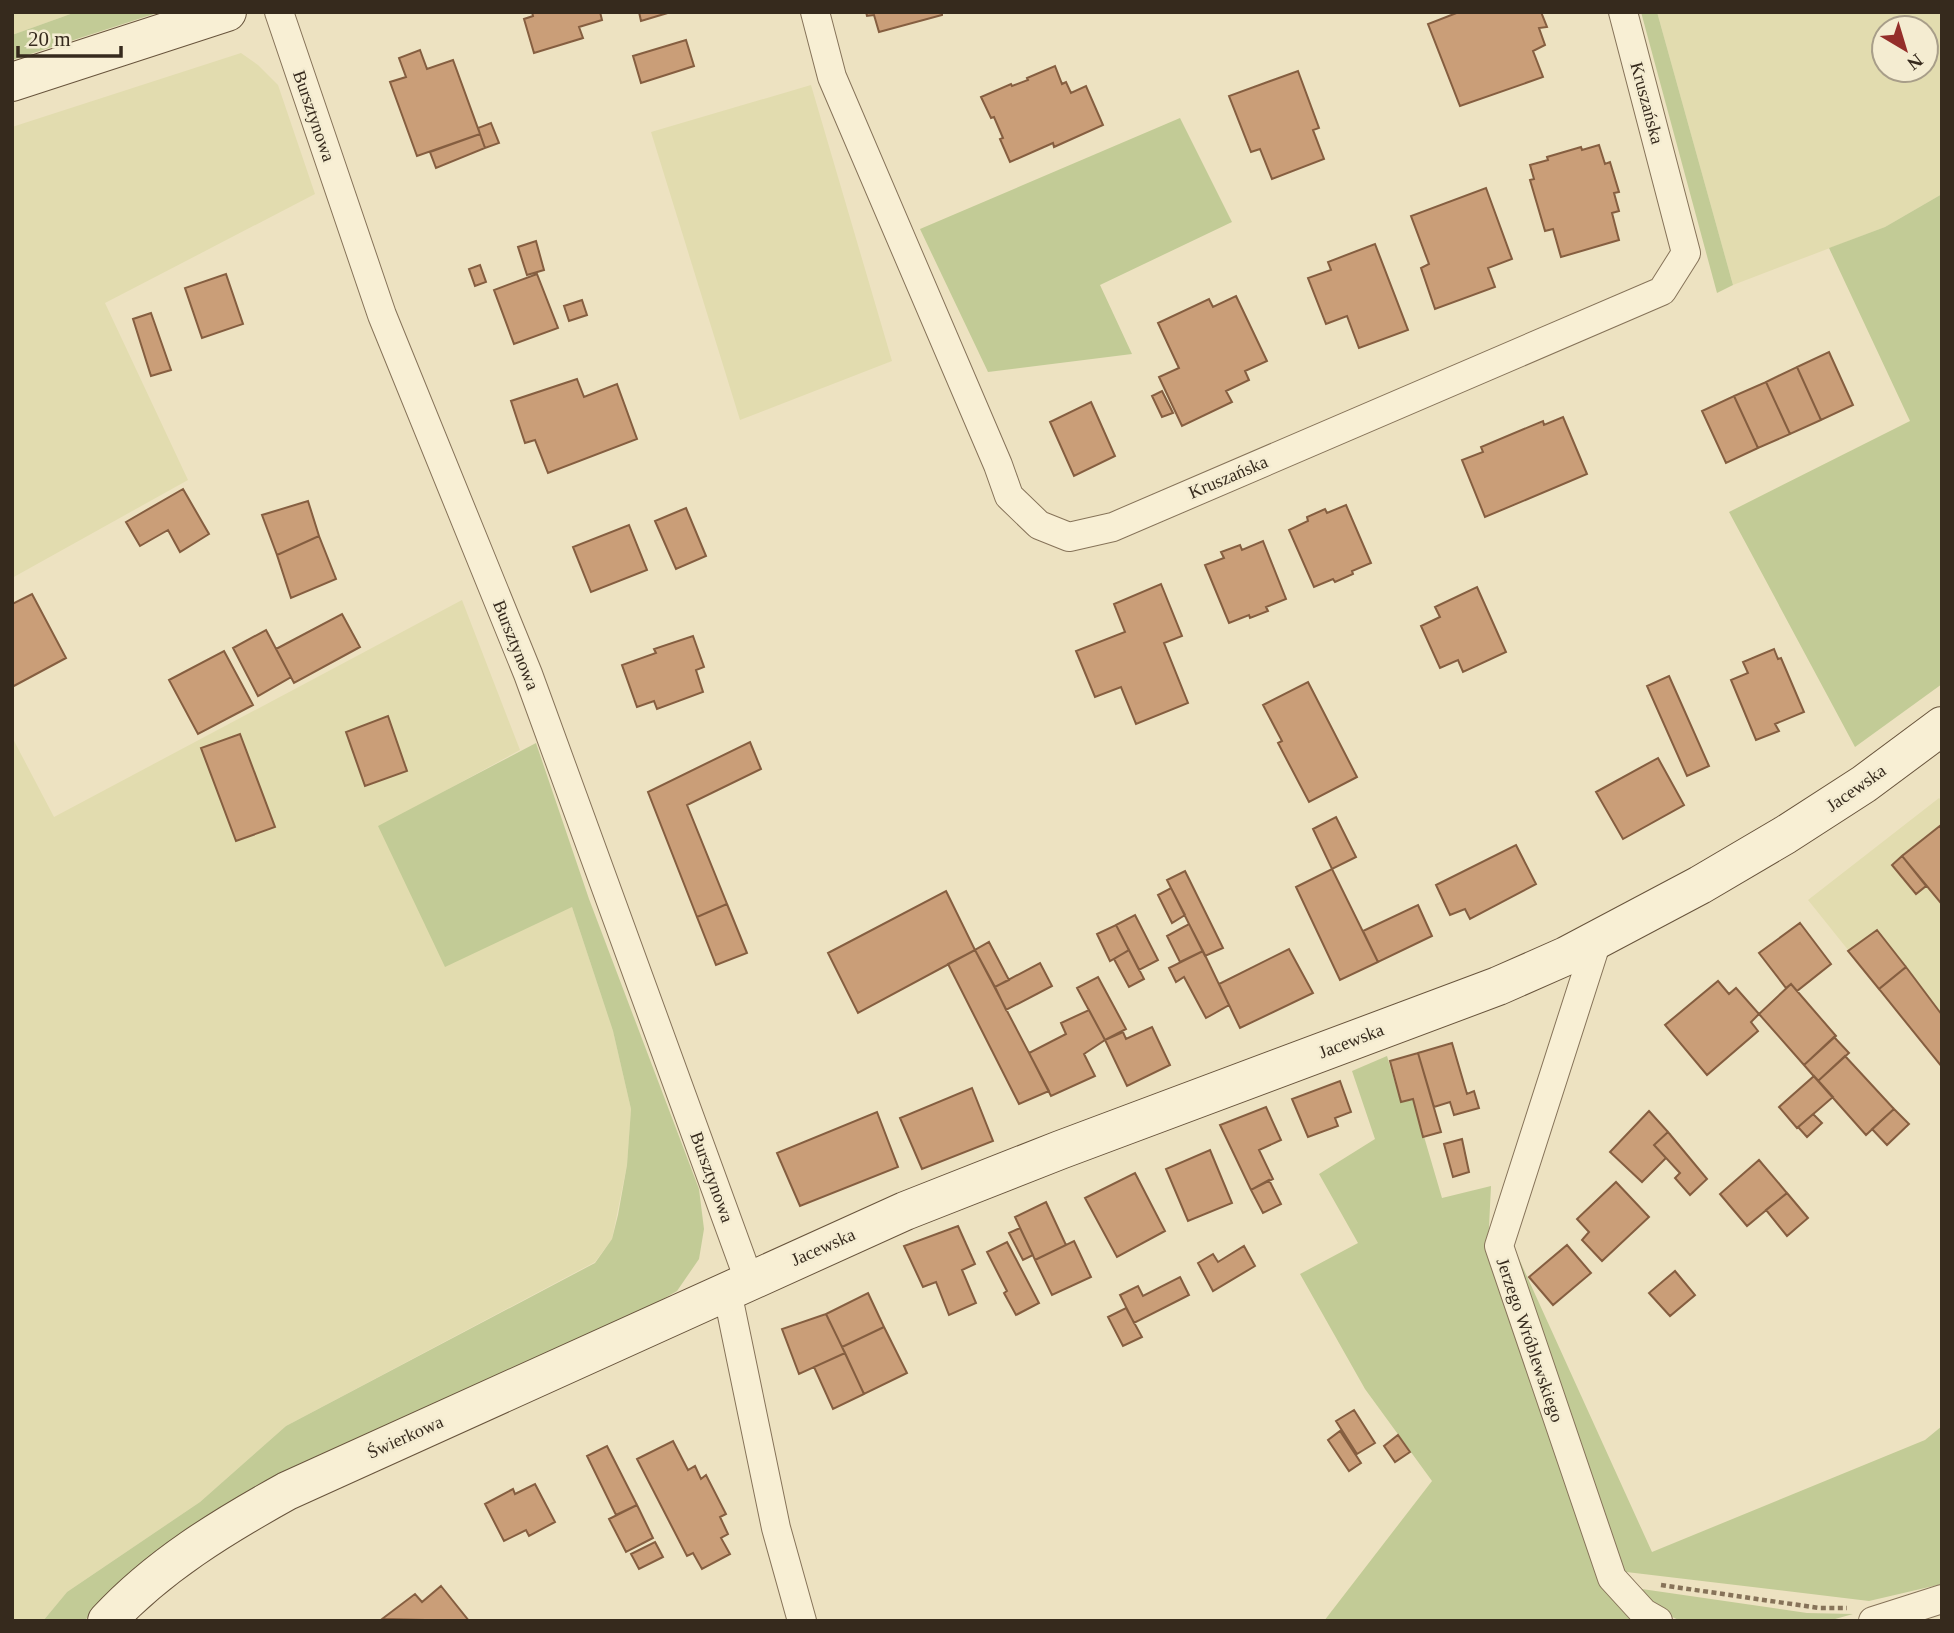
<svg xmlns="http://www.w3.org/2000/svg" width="1954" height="1633" font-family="Georgia,serif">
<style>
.farmland{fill:#e2dcaf;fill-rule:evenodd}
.green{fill:#c2cb96}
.building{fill:#ca9e78;stroke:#855e40;stroke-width:2}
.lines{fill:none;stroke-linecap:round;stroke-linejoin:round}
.street-casing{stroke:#867359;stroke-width:30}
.secondary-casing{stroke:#68543c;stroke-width:40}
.path{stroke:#867359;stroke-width:4.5;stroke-dasharray:5 3.5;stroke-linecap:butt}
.street{stroke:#f8efd4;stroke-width:28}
.secondary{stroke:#f8efd4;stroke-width:38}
.labels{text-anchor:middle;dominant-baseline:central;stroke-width:5;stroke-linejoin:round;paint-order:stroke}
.street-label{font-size:18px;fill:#362a1d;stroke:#f4ecd1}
</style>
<rect width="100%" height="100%" fill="#ede2c1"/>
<!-- farmland -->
<path class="farmland" d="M12 12H76L12 35Z
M1657 12H1942V194L1885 227 1733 285ZM1884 28H1926V70H1884Z
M241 53 258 65 278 85 315 194 105 303 188 480 12 578V127Z
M811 85 892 361 740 420 651 132Z
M462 600 520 750 379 827 572 907 613 1031 631 1109 627 1165 612 1239 595 1262 286 1426 200 1502 67 1592 43 1621H12V737L54 817Z
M1939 798 1942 801V1067L1808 900Z"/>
<!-- green -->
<path class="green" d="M76 12H160L12 60V35Z
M1641 12H1657L1733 285 1717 293Z
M1180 118 1232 222 1100 285 1132 354 988 372 920 229Z
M1942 194V684L1855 747 1729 512 1910 421 1829 248 1885 227Z
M536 743 589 899 699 1189 704 1229 699 1259 677 1291 637 1314 399 1419 279 1476 125 1580 84 1621H43L67 1592 200 1502 286 1426 595 1263 612 1239 618 1215 627 1165 631 1109 613 1031 572 907 445 967 378 826Z
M1387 1056 1401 1102 1413 1099 1442 1198 1491 1186 1488 1247 1632 1621H1324L1432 1481 1365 1389 1300 1274 1358 1243 1319 1174 1375 1139 1352 1071Z
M1515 1250 1652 1552 1925 1440 1942 1426V1584L1869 1601 1618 1571Z
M1635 1588 1807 1613 1853 1614 1828 1621H1681L1661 1612Z"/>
<!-- building -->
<path class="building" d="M532 12H600L602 20 579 27 583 38 534 53 524 19 533 16Z
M639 12H671L641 21Z
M866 12H942V15L879 32 874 15 867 16Z
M1459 12H1541L1547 27 1539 28 1545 45 1533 51 1543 77 1460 106 1428 24Z
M686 40 694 66 641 83 633 56Z
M420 50 427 69 453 60 480 134 417 156 390 82 406 77 399 58Z
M1055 66 1062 84 1066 82 1071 93 1086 86 1103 125 1054 147 1053 143 1010 162 1000 139 1003 138 994 117 991 118 981 97 1011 84 1012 86 1028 80 1027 78Z
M1298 71 1319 128 1313 130 1324 159 1272 179 1260 149 1251 152 1229 96Z
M491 123 499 143 485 148 478 128Z
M480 134 485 148 436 168 430 152Z
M1599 145 1605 164 1610 162 1619 192 1614 193 1619 211 1612 213 1619 240 1561 257 1553 229 1545 231 1530 180 1534 179 1530 165 1548 160 1547 157 1581 147 1582 150Z
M1486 188 1512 259 1488 268 1495 287 1435 309 1421 268 1429 264 1411 216Z
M536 241 544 270 527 275 518 247Z
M1375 244 1408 330 1359 348 1347 316 1326 324 1308 278 1331 270 1328 262Z
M480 265 486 282 475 286 469 269Z
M226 274 243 324 202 338 185 288Z
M537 274 558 328 514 344 494 290Z
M1236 296 1267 361 1245 371 1249 380 1226 391 1232 402 1182 426 1159 377 1179 368 1158 323 1209 299 1213 307Z
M582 300 587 315 569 321 564 306Z
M151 313 171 370 151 376 133 319Z
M1829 352 1853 405 1821 420 1797 367Z
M1797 367 1821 420 1790 434 1766 382Z
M577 379 584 397 617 384 637 439 548 473 535 440 525 443 511 401Z
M1766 382 1790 434 1758 448 1734 396Z
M1162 391 1173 413 1162 417 1152 396Z
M1734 396 1758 448 1726 463 1702 411Z
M1091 402 1115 456 1074 476 1050 422Z
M1563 417 1587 474 1485 517 1462 460 1483 452 1481 447 1543 421 1544 425Z
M183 489 209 534 180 552 168 530 140 546 126 522Z
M308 501 319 536 277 555 262 515Z
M1346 505 1371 563 1352 571 1353 574 1335 582 1333 579 1314 587 1289 530 1308 521 1307 517 1325 509 1327 513Z
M686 508 706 556 676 569 655 521Z
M629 525 647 570 591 592 573 547Z
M319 536 336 579 291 598 277 555Z
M1263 541 1286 599 1266 607 1268 611 1250 618 1249 615 1229 623 1205 565 1224 558 1221 552 1240 545 1242 550Z
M1161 584 1182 636 1164 643 1188 703 1136 724 1121 687 1095 697 1076 651 1125 632 1114 604Z
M1477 587 1506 652 1463 672 1458 660 1440 668 1421 626 1440 617 1435 607Z
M32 594 66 658 12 687V604Z
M342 614 360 647 294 683 276 649Z
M266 630 291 677 258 696 233 648Z
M693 636 704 667 696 670 703 692 657 709 654 701 637 707 622 665 656 653 654 649Z
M1774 649 1778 659 1781 658 1804 712 1775 724 1779 731 1756 740 1731 680 1748 673 1743 662Z
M224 651 253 705 198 734 169 680Z
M1669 676 1709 766 1687 776 1647 686Z
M1308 682 1357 777 1309 802 1278 743 1282 741 1263 705Z
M388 716 407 771 365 786 346 732Z
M240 734 275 827 236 841 201 748Z
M750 742 761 769 687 805 727 904 697 917 648 792Z
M1658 758 1684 805 1623 839 1596 792Z
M1336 817 1356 857 1332 869 1313 829Z
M1941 825 1942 900 1940 902 1902 856Z
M1516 845 1536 884 1470 919 1465 909 1450 915 1436 885Z
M1902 856 1926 886 1916 894 1892 865Z
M1332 869 1378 962 1340 980 1296 887Z
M1185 871 1223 948 1205 956 1167 880Z
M1171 888 1185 915 1172 923 1158 895Z
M946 891 975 950 858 1013 828 953Z
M727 904 747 953 716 965 697 917Z
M1418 905 1432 936 1378 962 1363 931Z
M1135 915 1158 960 1139 970 1116 925Z
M1800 923 1831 964 1797 991 1791 984 1786 988 1759 953Z
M1189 924 1203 951 1180 962 1167 936Z
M1116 925 1129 950 1110 961 1097 934Z
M1877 930 1906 967 1879 989 1848 951Z
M989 942 1009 980 995 987 975 950Z
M1289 949 1313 993 1240 1028 1219 984Z
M975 950 1049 1091 1019 1104 948 964Z
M1129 950 1144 979 1129 987 1114 959Z
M1203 951 1229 1005 1206 1018 1184 977 1176 982 1169 968Z
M1040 963 1052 986 1006 1010 995 987Z
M1906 967 1942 1015V1067L1879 989Z
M1098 977 1126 1029 1105 1040 1077 988Z
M1718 981 1729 994 1736 988 1759 1014 1751 1022 1758 1031 1707 1075 1665 1025Z
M1791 984 1836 1036 1804 1065 1759 1014Z
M1089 1010 1105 1040 1084 1054 1095 1076 1051 1096 1029 1053 1066 1034 1061 1023Z
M1152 1027 1170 1065 1127 1086 1105 1040 1123 1032 1126 1039Z
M1834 1037 1849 1053 1818 1081 1804 1065Z
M1452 1043 1467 1094 1474 1091 1479 1108 1454 1115 1450 1102 1434 1107 1418 1053Z
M1418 1053 1441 1132 1423 1137 1413 1099 1401 1102 1390 1061Z
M1845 1056 1894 1109 1866 1135 1818 1081Z
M1814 1076 1833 1097 1797 1128 1779 1107Z
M1340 1081 1351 1112 1335 1118 1338 1126 1308 1137 1292 1099Z
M972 1088 993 1141 922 1169 900 1118Z
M1266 1107 1281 1140 1259 1150 1273 1179 1251 1190 1220 1125Z
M1894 1109 1909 1124 1887 1145 1872 1129Z
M1649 1111 1668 1132 1654 1145 1666 1158 1642 1182 1610 1152Z
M877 1112 898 1167 800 1206 777 1153Z
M1813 1114 1822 1123 1807 1137 1798 1127Z
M1668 1132 1707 1179 1690 1195 1675 1178 1680 1173 1654 1145Z
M1462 1139 1469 1172 1453 1177 1444 1144Z
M1210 1150 1232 1203 1188 1221 1166 1169Z
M1759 1160 1787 1193 1747 1226 1720 1194Z
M1135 1173 1165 1231 1117 1257 1085 1198Z
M1269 1180 1281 1204 1263 1213 1251 1190Z
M1616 1182 1649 1217 1602 1261 1582 1240 1589 1232 1577 1219Z
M1787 1193 1808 1218 1787 1236 1766 1210Z
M1046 1202 1066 1245 1035 1260 1015 1217Z
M958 1226 975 1264 962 1270 976 1303 949 1315 936 1282 923 1287 904 1246Z
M1020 1228 1033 1255 1023 1260 1009 1233Z
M1074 1241 1091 1277 1052 1295 1035 1260Z
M1007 1242 1039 1303 1016 1315 1004 1293 1007 1291 987 1252Z
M1567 1245 1591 1273 1553 1305 1529 1277Z
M1244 1246 1255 1266 1213 1291 1198 1263 1213 1254 1218 1262Z
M1675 1271 1695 1295 1670 1316 1649 1293Z
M1180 1277 1189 1295 1134 1323 1120 1295 1138 1286 1143 1296Z
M868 1293 884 1327 842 1347 826 1314Z
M1126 1308 1142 1337 1123 1346 1108 1317Z
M826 1314 845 1353 799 1374 782 1329Z
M884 1327 907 1373 864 1394 842 1347Z
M845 1353 864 1394 833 1409 814 1367Z
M1354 1410 1375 1443 1357 1454 1336 1421Z
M1340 1431 1361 1463 1349 1471 1328 1440Z
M1398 1435 1410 1452 1395 1462 1384 1446Z
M673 1441 688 1470 695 1466 701 1479 706 1475 726 1514 720 1517 728 1534 721 1538 730 1554 702 1569 693 1553 687 1556 637 1459Z
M607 1446 637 1505 616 1515 587 1456Z
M535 1484 555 1522 529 1536 526 1530 504 1541 485 1504 513 1489 515 1494Z
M637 1505 653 1538 626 1552 609 1519Z
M655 1542 663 1557 639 1569 631 1554Z
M441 1586 469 1621 382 1619 415 1594 422 1602Z"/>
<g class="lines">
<!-- street casing -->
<g class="street-casing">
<path id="street" d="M279 12 382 315 528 674 749 1280
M815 12 832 77 998 465 1009 496 1039 525 1069 537 1113 527 1662 291 1686 253 1623 12
M1597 941 1499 1246 1612 1578 1644 1613 1658 1621
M727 1291 776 1528 802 1621
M1873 1621 1942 1599"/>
</g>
<!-- secondary casing -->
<g class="secondary-casing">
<path id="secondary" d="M12 82 227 12
M107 1621C158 1566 222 1527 287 1491L905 1211 1060 1150 1498 986 1566 956 1700 885 1785 835 1864 784 1942 726"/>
</g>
<!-- path -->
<path class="path" d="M1661 1585 1819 1608H1847"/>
<!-- street -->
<use href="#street" class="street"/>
<!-- secondary -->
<use href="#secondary" class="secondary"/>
</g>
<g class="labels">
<!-- street labels -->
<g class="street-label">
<text transform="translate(1647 103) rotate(75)">Kruszańska</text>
<text transform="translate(314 116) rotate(71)">Bursztynowa</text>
<text transform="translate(1228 477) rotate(-23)">Kruszańska</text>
<text transform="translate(516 645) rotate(68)">Bursztynowa</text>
<text transform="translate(1856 788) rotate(-35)">Jacewska</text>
<text transform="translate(1351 1041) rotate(-21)">Jacewska</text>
<text transform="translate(712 1177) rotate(70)">Bursztynowa</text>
<text transform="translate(823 1247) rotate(-24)">Jacewska</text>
<text transform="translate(1530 1340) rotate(71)">Jerzego Wróblewskiego</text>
<text transform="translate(405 1437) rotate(-24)">Świerkowa</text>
</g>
</g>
<!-- border -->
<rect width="1954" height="1633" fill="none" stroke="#362a1d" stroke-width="28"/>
<!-- north arrow -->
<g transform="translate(1905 49) rotate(142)"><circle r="33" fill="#f4ecd1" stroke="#a89e89" stroke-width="2"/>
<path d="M0-5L12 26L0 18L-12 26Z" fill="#942e2a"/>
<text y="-10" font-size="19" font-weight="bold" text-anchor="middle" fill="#362a1d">N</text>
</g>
<!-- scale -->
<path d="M18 46v10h103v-10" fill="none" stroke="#362a1d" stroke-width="3.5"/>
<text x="28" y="46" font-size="21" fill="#362a1d" stroke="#f4ecd1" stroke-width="5" paint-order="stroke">20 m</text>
</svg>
